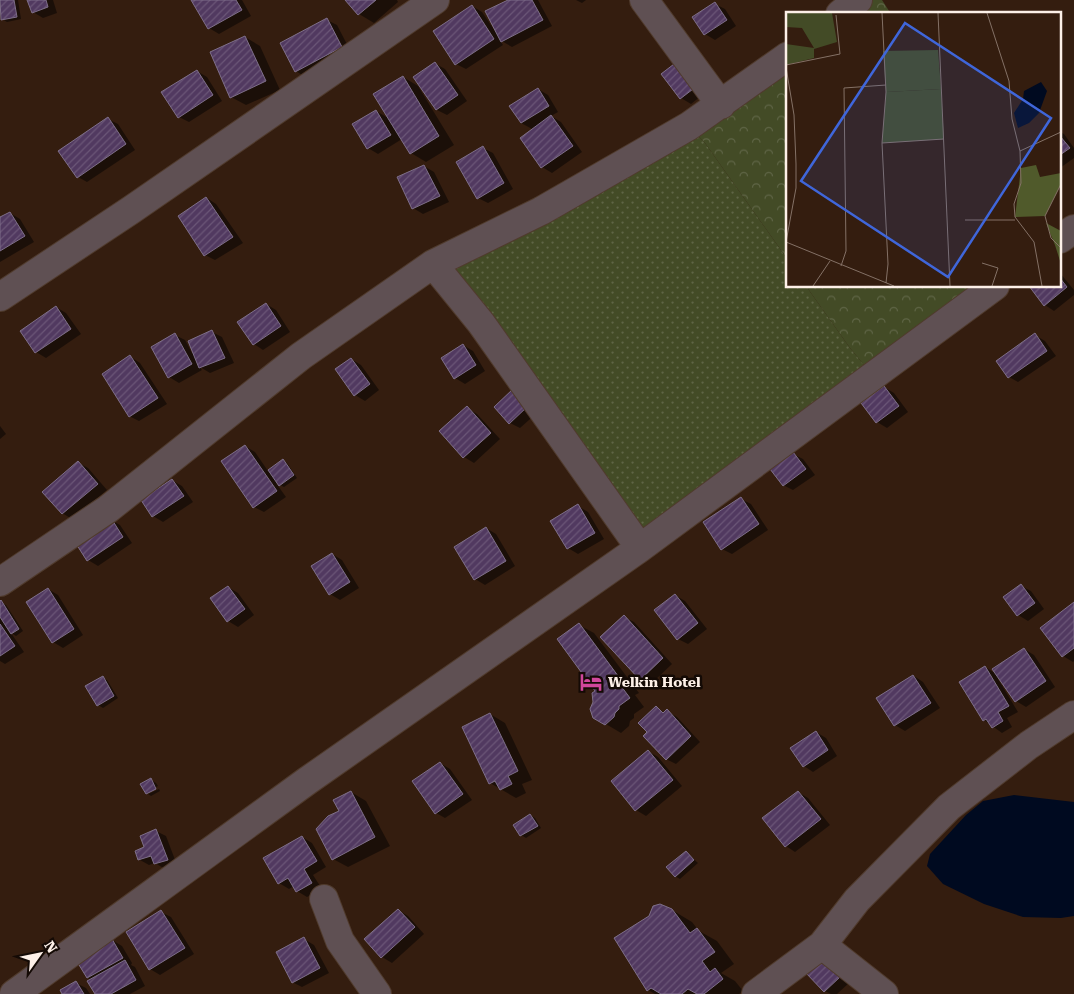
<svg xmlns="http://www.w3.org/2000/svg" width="1074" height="994" font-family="'Roboto Serif',serif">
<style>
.grass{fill:url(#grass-dots)}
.park{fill:url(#park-crowns)}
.water{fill:#000a20}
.shadow{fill:#0007}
.building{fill:url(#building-hatch);stroke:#7e6f89}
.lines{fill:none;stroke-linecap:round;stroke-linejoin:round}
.minor-casing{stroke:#503b2d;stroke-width:30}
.minor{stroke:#5f5053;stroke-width:28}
.labels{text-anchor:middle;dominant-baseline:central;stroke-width:5;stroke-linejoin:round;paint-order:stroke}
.poi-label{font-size:14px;font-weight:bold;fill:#fdf0e8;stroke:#140a05;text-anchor:start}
.inset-road{fill:none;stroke:#847166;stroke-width:1}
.view{fill:#3f66da;fill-opacity:0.15;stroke:#3f66da;stroke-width:2.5}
.inset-edge{fill:none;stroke:#fdf0e8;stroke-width:2.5}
</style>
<defs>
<pattern id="grass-dots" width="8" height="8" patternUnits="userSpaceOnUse" patternTransform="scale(1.25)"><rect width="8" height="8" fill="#434b26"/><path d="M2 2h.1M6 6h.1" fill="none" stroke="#5f6546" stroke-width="1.8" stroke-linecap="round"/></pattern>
<pattern id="park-crowns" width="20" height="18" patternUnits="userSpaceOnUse" patternTransform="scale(1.25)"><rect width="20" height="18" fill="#434b26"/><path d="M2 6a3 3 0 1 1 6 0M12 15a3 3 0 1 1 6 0" fill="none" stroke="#5f6546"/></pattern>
<pattern id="building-hatch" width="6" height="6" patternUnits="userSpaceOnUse" patternTransform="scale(1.25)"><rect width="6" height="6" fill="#513960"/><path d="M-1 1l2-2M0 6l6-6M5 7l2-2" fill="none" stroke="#6b5677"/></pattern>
</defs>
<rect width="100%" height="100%" fill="#341d0f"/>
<!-- grass -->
<path class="grass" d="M689 126 705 143 788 260V286H806L850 348 873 376 640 548 433 264Z"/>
<!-- park -->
<path class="park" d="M858 0H882L891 14H840Z
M788 56V260L705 143 689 126Z
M806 286H995L873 376 850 348Z"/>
<!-- water -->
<path class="water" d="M1014 795 1074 802V916L1061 918 1023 917 984 904 943 884 927 866 930 854 966 815 983 801Z"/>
<!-- shadow -->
<path class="shadow" d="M0 0H18L21 19 7 22 2 19Z
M28 0H53L57 13 43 18 33 12Z
M192 0H242L251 16 219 34 209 28Z
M346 0H397L398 2 374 23 359 14Z
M510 0H538L552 26 512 47 500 40 503 45 466 69 456 64 472 6 482 12 497 34Z
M576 0H586L582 3Z
M715 4 725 9 736 26 715 40 705 34Z
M327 20 337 25 351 52 305 77 296 71Z
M245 37 260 46 280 90 246 105 231 97Z
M436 64 445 69 467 101 447 115 437 110 415 78Z
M197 71 207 77 222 101 189 122 179 117Z
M662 74 706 92 691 104 681 98Z
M403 77 418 86 454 145 426 162 411 153 402 139 378 154 368 148 376 111 390 119Z
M538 89 548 95 558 112 551 116 561 122 582 152 552 173 542 167 522 138 534 130 521 123Z
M108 119 118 124 135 150 87 182 78 177Z
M1060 132 1064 134 1074 148V158L1060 168Z
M483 148 493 153 513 189 488 203 478 198Z
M424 166 434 172 449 202 423 214 413 208 399 178Z
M207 198 216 204 243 243 215 260 205 255Z
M10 213 20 219 34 242 0 262V219Z
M1060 273 1074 290V295L1054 311 1045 305 1060 286Z
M266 304 276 310 290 332 263 350 254 344Z
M56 307 66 313 81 334 46 358 36 352 21 331Z
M212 332 222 337 234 363 210 373 200 367 202 370 179 383 169 377 175 335 185 340 192 353Z
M1035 335 1045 341 1056 356 1018 382 1009 377Z
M463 345 473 351 485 371 465 384 455 378 443 358Z
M131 357 140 363 167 404 139 421 129 416Z
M351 359 361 365 379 390 365 401 355 395Z
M884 387 894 393 908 412 887 428 877 422 862 403Z
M513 391 538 412 520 428 510 423Z
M467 408 477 414 500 439 474 463 464 457Z
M0 426 6 434 0 439Z
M245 446 255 452 268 471 283 461 287 463 297 478 284 487 276 483 286 497 264 512 254 507Z
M793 454 803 459 815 475 793 490 783 485Z
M79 463 88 468 107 490 72 519 62 513Z
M173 481 182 486 193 502 163 522 153 516 143 500Z
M741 499 751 504 768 530 732 554 722 549Z
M578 506 588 512 604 539 578 554 568 548Z
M111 520 120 525 132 543 98 566 88 560Z
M486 528 496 534 515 566 485 585 475 579Z
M332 554 342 560 359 588 340 600 330 594Z
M1021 586 1031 591 1044 609 1028 621 1018 615 1005 598Z
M228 587 238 593 254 615 238 627 228 621Z
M48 589 58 595 83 635 63 648 53 642Z
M675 595 685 601 707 629 688 644 678 639Z
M1 602 6 605 23 631 16 636 11 633 24 652 5 664 0 661V603Z
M1074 604V661L1073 662 1063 656Z
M624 617 634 622 672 664 651 684 641 679Z
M579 625 594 633 639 693 635 695 644 707 634 714V718L630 721 629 726 621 733 594 717 597 691Z
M1024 649 1034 655 1055 687 1026 707 1016 701 1000 678 998 679 1018 712 1007 718 1012 727 1002 733 984 720 961 682 985 667 998 675Z
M914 676 923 682 940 708 905 731 895 725Z
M103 678 107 680 118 698 103 708 98 705Z
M656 708 665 713 667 711 677 717 700 742 676 764 666 759 649 732Z
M490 714 505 723 532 780 522 784 526 793 516 798 490 783Z
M816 732 826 738 837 756 813 772 804 766Z
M648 751 658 757 682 786 646 816 636 810Z
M440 763 450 769 472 800 445 818 436 813Z
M151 780 156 783 158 786 147 792V794V793Z
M159 789 160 791 151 796 148 794Z
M351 792 366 801 390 846 348 867 333 859 341 811Z
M798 792 808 798 830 825 795 852 786 846Z
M530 815 535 818 541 828 526 838 521 835Z
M156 831 166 836 177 865 165 869 155 863 149 865 140 860 136 851 145 848Z
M302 837 312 843 326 867 313 875 322 889 307 897 297 891 294 886 289 889 279 883Z
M686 852 698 863 680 879 675 876Z
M398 910 408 916 424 934 392 963 382 957 366 939Z
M672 910 692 922 699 931 717 941 734 964 721 973 735 981 743 991 739 994H655L648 990Z
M161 912 171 917 194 954 160 975 150 969Z
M304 939 314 945 329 973 302 987 292 982Z
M112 940 122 946 132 963 131 965 135 967 145 986 130 994H97L92 980 88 978 78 960Z
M821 959 849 983 837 994H831L825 991Z
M76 983 86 988 90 994H64Z"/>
<!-- building -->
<path class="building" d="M0 0H14L17 17 1 20Z
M27 0H46L48 7 32 13Z
M191 0H236L242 10 208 29Z
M345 0H376L358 15Z
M508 0H532L543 20 501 42 485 11Z
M715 2 727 20 704 35 692 17Z
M472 5 494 39 455 65 433 31Z
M327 18 342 47 295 72 280 43Z
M245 36 266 81 230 98 210 52Z
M678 61 697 86 680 99 661 74Z
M435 62 458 95 436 110 413 77Z
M197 70 213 95 178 118 161 92Z
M403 76 439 136 410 154 373 94Z
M538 88 549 106 521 123 509 106Z
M376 110 391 135 367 149 352 124Z
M551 115 573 146 541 168 520 138Z
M108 117 126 144 77 178 58 151Z
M1060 136 1070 148 1060 155Z
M483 146 504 183 477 199 456 162Z
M424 165 440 196 412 209 397 177Z
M206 197 233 237 204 256 178 216Z
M10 212 25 236 0 251V217Z
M1060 278 1067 287 1044 306 1029 286H1060Z
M266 303 281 326 253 345 237 322Z
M56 306 71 329 35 353 20 331Z
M212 330 225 358 199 368 188 341Z
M175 333 192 364 168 378 151 347Z
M1035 333 1047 351 1008 378 996 361Z
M463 344 476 365 454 379 441 358Z
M130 355 158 398 129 417 102 374Z
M351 358 370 384 354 396 335 369Z
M884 386 899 406 876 423 861 403Z
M513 389 528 406 509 424 494 407Z
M467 406 491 433 463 458 439 431Z
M245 445 277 491 253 508 221 461Z
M793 452 806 469 783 486 770 469Z
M283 459 294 475 279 486 268 470Z
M78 461 98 484 62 514 42 492Z
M172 479 184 496 152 517 141 500Z
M741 497 759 524 721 550 703 522Z
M578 504 595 533 567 549 550 521Z
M111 518 123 537 87 561 75 542Z
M486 527 506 561 474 580 454 547Z
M332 553 350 582 329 595 311 566Z
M1021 584 1035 603 1017 616 1003 597Z
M228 586 245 609 227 622 210 598Z
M48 588 74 629 52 643 26 602Z
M675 594 698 623 677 640 654 610Z
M1 600 19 629 11 634 0 617V601Z
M1074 602V648L1062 657 1040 628Z
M624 615 663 658 640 680 600 637Z
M579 623 624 684 621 686 630 698 619 706V709L615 713 614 717 605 725 593 718 590 709 593 702 592 693 595 691 557 639Z
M0 624 15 646 0 656Z
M1024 648 1046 681 1015 702 992 669Z
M985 666 1009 706 998 712 1003 721 992 728 986 719 983 721 959 682Z
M913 675 931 703 894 726 876 698Z
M103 676 114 696 97 706 85 686Z
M656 706 663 713 667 709 691 736 666 760 643 736 647 732 638 723Z
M490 713 518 771 508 776 512 784 500 790 495 781 489 784 462 727Z
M816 731 828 750 803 767 790 748Z
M648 750 673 780 635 811 611 781Z
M440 762 463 794 435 814 412 781Z
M151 778 156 789 146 794 140 784Z
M351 791 375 837 332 860 316 829 328 816 339 811 333 800Z
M798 791 821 819 785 847 762 818Z
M530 814 538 826 520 836 513 825Z
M156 829 168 860 154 864 151 856 138 860 135 851 144 847 140 836Z
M302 836 317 861 304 869 312 883 296 892 288 878 278 884 263 858Z
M686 851 694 860 675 877 666 867Z
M660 904 672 909 690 933 697 928 715 952 702 961 710 972 715 968 723 979 704 994H697L688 989 682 994H661L651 988 647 991 614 938 649 916 653 906Z
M398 909 415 927 381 958 364 939Z
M161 910 185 948 149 970 126 932Z
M304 937 320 968 292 983 276 952Z
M112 939 123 958 87 978 76 960Z
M821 957 840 977 824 992 805 972Z
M125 960 136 980 111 994H95L87 981Z
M76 981 84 994H62L60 990Z"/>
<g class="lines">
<!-- minor casing -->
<g class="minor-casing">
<path id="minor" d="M644 0 721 105
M840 14 858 0
M1060 239 1074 229
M433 264 481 323 640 548
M0 297 131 210 435 0
M0 582 108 509 301 356 433 264 541 211 689 126 788 56
M324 899 340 941 377 994
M822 945 884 994
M14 994 307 781 640 548 995 286
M756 994 822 945 857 900 949 807 1029 745 1074 715"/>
</g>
<!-- minor -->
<use href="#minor" class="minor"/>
</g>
<!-- icons -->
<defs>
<g id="hotel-bare" transform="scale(1.725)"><path d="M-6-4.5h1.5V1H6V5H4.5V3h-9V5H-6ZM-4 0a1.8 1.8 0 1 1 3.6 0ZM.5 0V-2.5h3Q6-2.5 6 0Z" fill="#d1479c" stroke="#140a05" stroke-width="2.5" paint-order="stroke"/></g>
</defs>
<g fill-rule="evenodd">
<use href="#hotel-bare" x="591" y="682"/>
</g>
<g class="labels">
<!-- poi labels -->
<g class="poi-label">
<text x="608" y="682">Welkin Hotel</text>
</g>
</g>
<!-- overview -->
<g transform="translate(786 12)">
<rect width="275" height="275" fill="#341d0f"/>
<path d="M0 1H46L51 30 28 37V46L0 53V32L28 36 16 16 0 15ZM155 77 158 127 96 131 100 80Z" fill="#434b26"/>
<path d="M250 153 254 165 275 161V172L259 204 229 205 235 156ZM260 211 275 219V252L269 233Z" fill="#505a2b"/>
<path d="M152 38 155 77 100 80 97 39Z" fill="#434b26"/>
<path d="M255 70 261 79 253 101 243 111 232 116 228 101 237 87 238 79Z" fill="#000a20"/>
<path class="inset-road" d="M96 1 100 80 96 131 102 252 100 271M152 1 164 274M201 1 223 69 226 107 234 139 235 171 228 192 229 205 248 230 256 274M0 53 54 42 50 3M0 55 8 103 10 152V176L0 230M96 131 158 127M234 139 275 120M275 172 259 204 265 226 275 236M179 208H229M0 230 108 274M196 251 212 256 206 274M55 254 60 239 58 76 100 73M27 274 44 249"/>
<path class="view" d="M119 11 265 106 162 265 15 169Z"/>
<rect width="275" height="275" class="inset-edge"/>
</g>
<!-- north arrow -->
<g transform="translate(40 954) rotate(57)" stroke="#140a05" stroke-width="4" paint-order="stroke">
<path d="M0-4L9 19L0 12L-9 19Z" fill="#fdf0e8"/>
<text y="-8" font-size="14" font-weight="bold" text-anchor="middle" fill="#fdf0e8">N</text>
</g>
</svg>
